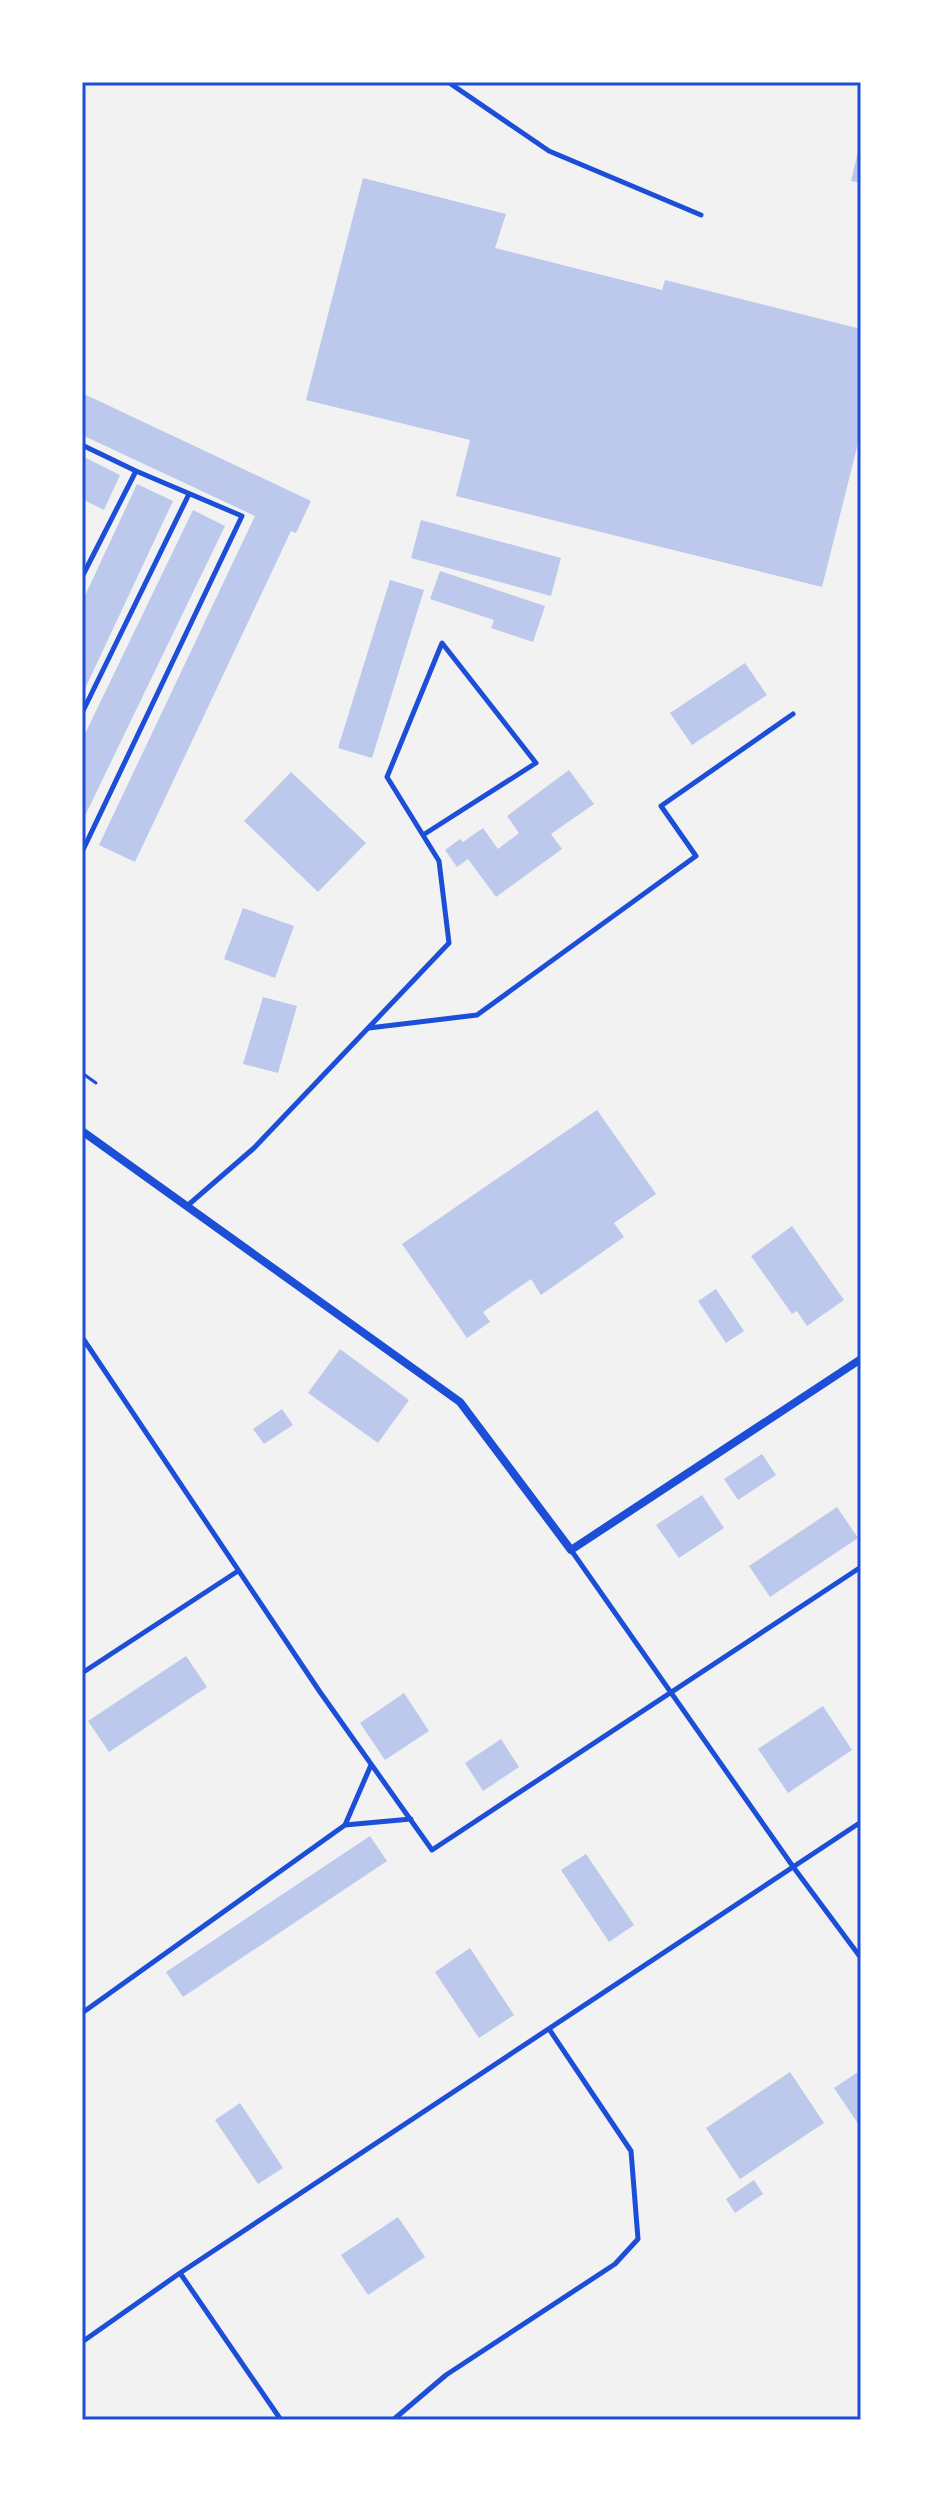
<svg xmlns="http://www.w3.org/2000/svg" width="943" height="2502" font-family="Inter,sans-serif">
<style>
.building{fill:#bdc9ec}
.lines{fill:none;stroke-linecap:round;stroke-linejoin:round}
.path{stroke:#1d4ed8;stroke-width:3}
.service{stroke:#1d4ed8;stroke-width:5}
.minor{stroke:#1d4ed8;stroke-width:8}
.neatline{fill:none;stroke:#1d4ed8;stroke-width:3}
</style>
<rect width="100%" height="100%" fill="#f2f2f2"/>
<!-- building -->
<path class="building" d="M860 143H861V183L851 181Z
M363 178 506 214 495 248 662 290 665 280 861 329V431L822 587 456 496 470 440 306 400Z
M82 393 311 501 296 533 291 531 135 862 99 845 255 516 82 435Z
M82 456 120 475 104 510 82 499Z
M137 484 173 501 82 695V602Z
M193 510 225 526 82 822V740Z
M421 520 561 558 551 596 411 558Z
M440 571 545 606 533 642 491 628 494 620 430 599Z
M390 580 424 590 372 758 338 748Z
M745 663 767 695 692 745 670 713Z
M569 770 594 804 551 834 562 849 496 897 468 859 457 867 445 850 460 839 463 842 483 828 498 849 519 833 507 816Z
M291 772 366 843 318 892 244 821Z
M243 908 294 926 275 978 224 959Z
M263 997 297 1006 278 1073 243 1064Z
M597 1110 656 1194 614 1223 624 1237 541 1295 531 1279 483 1312 490 1322 467 1338 402 1244Z
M792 1226 844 1300 807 1326 797 1311 792 1314 751 1256Z
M716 1289 744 1331 726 1343 698 1301Z
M340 1349 409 1400 378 1443 308 1393Z
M282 1409 293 1425 264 1444 253 1429Z
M762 1454 776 1475 738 1500 724 1479Z
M702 1495 724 1528 679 1558 656 1525Z
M837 1507 858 1538 770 1597 749 1566Z
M186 1656 207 1687 109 1752 88 1721Z
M404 1693 429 1731 385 1760 360 1723Z
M823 1706 852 1750 788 1793 758 1749Z
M501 1739 519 1767 483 1791 465 1763Z
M370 1836 387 1861 183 1997 166 1972Z
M586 1854 634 1925 609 1942 561 1870Z
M470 1948 514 2015 479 2038 435 1972Z
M861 2070V2128L834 2088Z
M790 2072 824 2123 740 2179 706 2128Z
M240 2103 283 2168 258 2184 215 2120Z
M754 2180 763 2194 735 2213 726 2199Z
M398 2217 425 2257 368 2295 341 2255Z"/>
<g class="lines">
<!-- path -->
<path class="path" d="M82 1073 96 1083"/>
<!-- service -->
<path class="service" d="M448 82 549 151 701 215
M82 445 136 471 82 577
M82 713 189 494
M82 852 242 516 136 471
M369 1028 477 1015 696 856 661 806 793 714
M187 1206 254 1148 449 943 439 861 387 777 442 643 536 763 423 835
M82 1337 320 1692 432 1850 861 1567
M571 1550 794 1868 861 1958
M82 1673 238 1571
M345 1825 371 1765
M82 2013 345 1825 411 1819
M180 2273 281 2420
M82 2342 180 2273 861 1822
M393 2420 446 2375 615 2264 638 2239 631 2151 549 2029"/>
<!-- minor -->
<path class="minor" d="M82 1131 460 1402 571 1550 861 1359"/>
</g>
<!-- border -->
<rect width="943" height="2502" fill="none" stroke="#ffffff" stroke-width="168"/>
<rect x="84" y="84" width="775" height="2334" class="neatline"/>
</svg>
